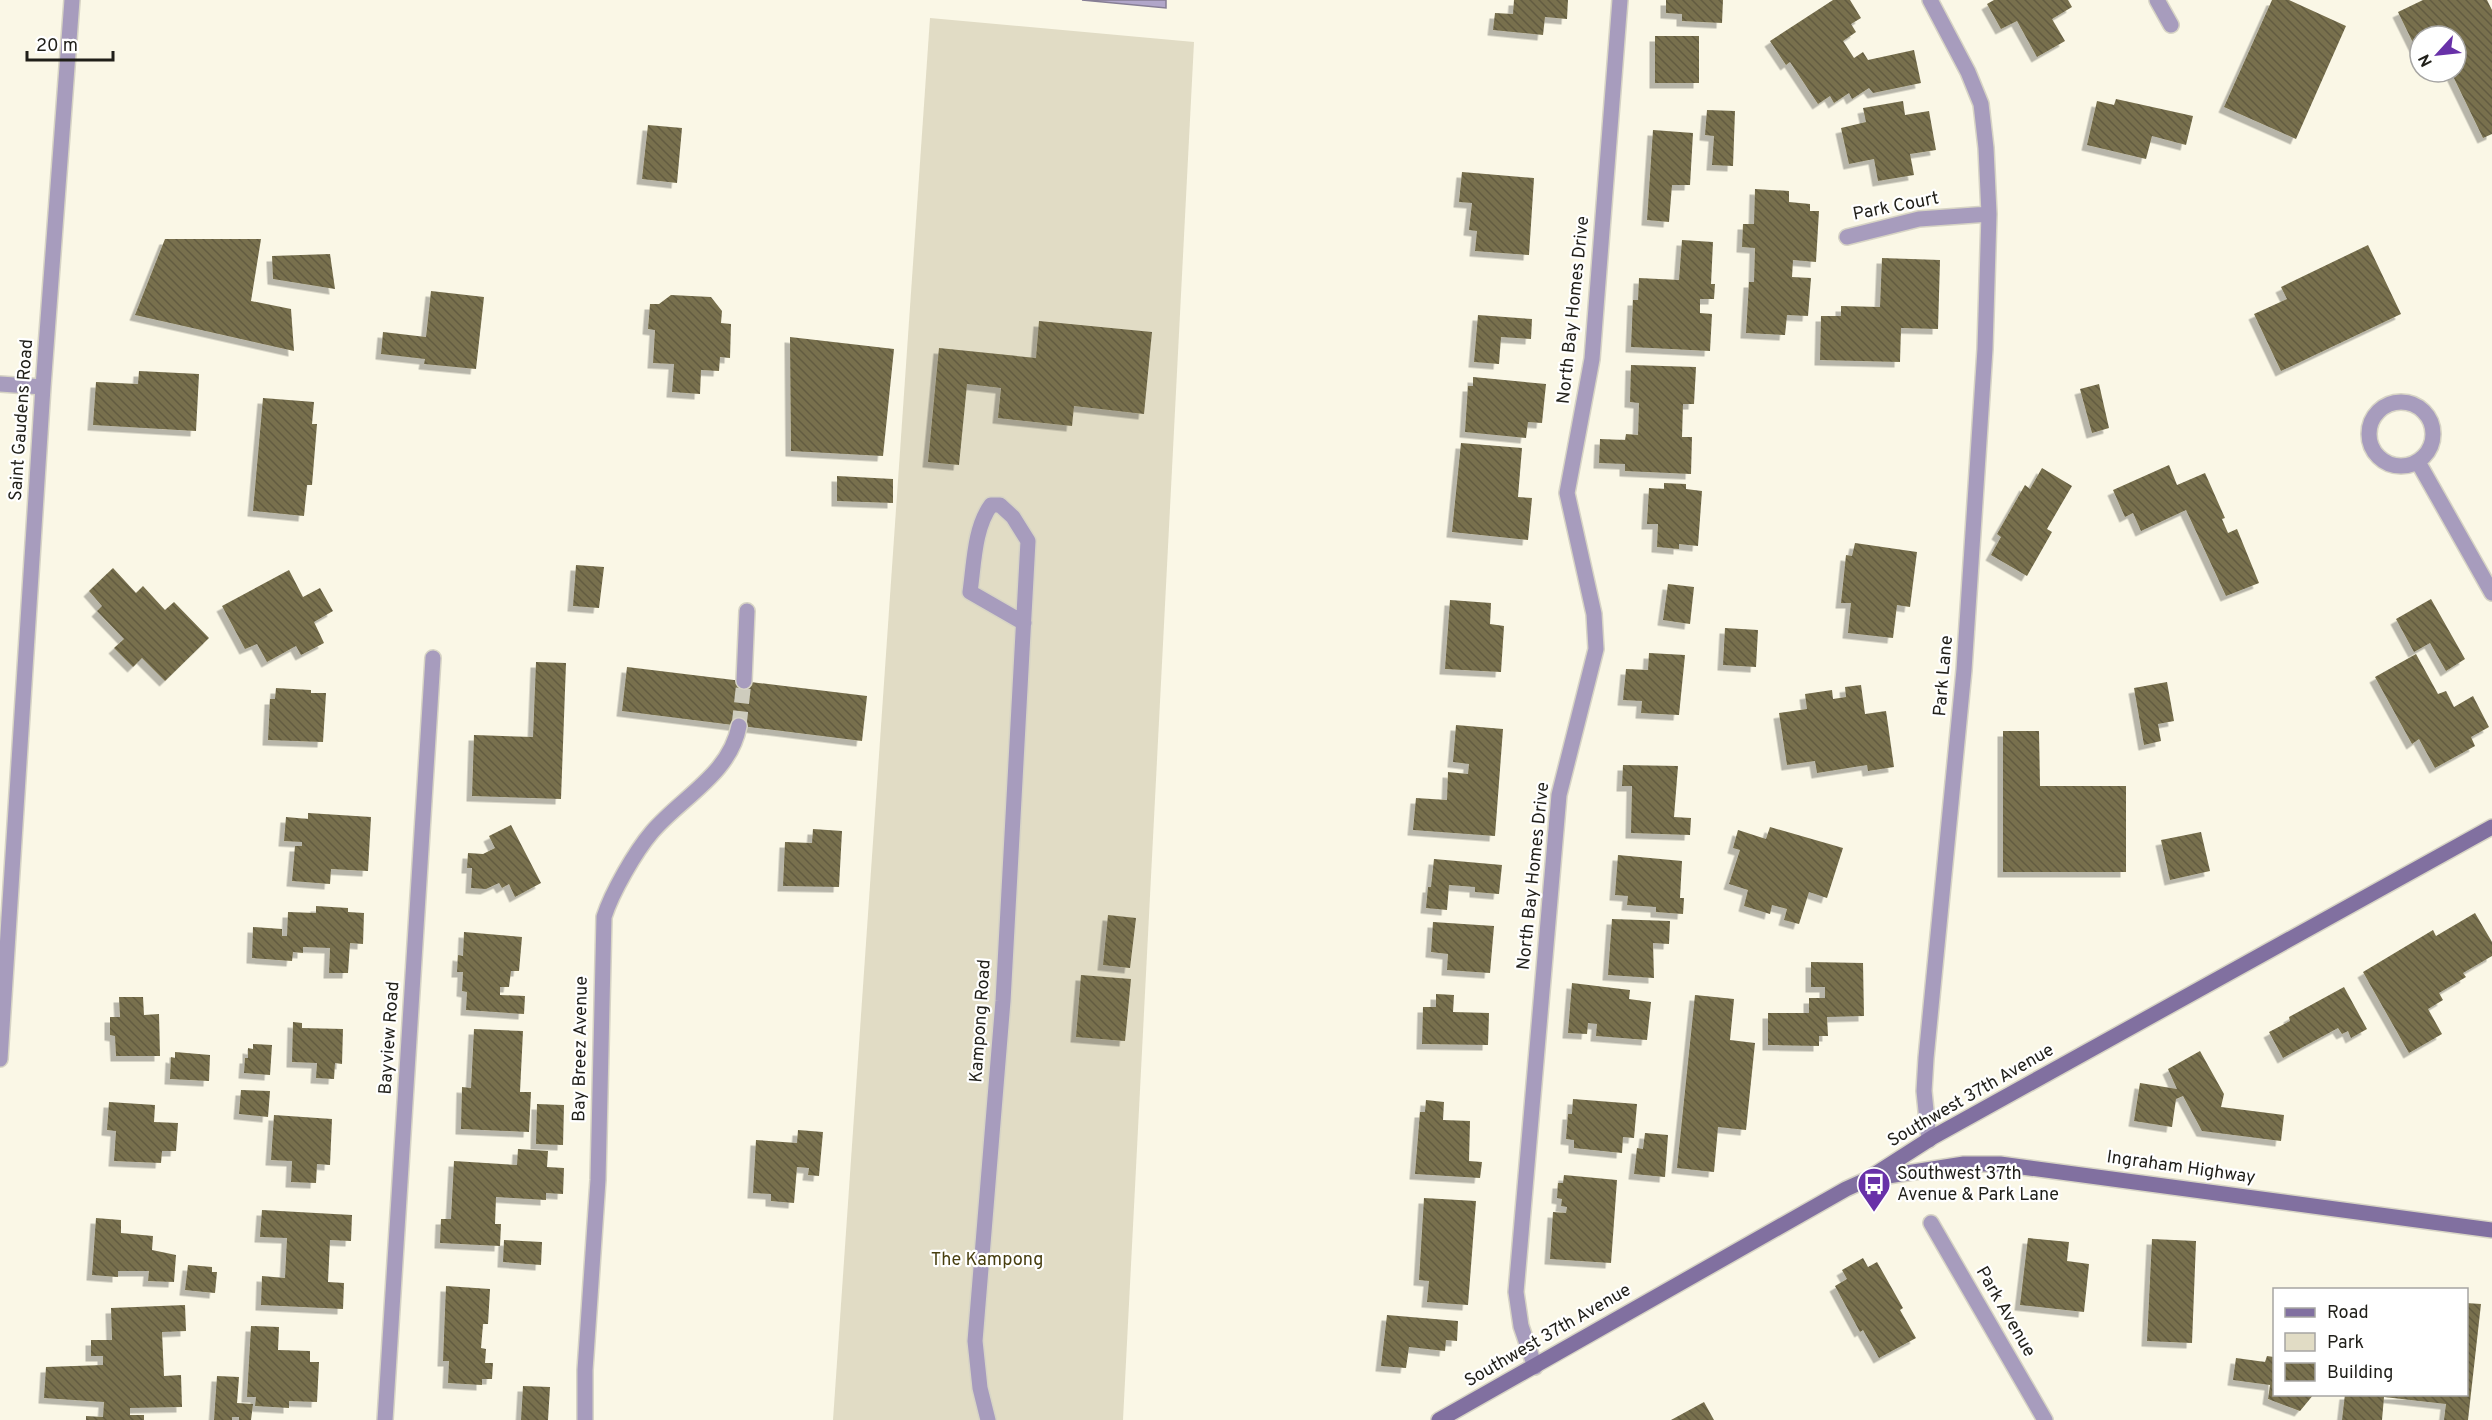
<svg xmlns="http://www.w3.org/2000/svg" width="2492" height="1420" font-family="Overpass,sans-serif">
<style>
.green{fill:#e1dcc5}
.water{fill:#b1a6c9;stroke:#867e94;stroke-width:1.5}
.building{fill:url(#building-back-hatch);filter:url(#shadow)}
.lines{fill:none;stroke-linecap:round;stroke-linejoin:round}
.street-tunnel{stroke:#ceccbd;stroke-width:15;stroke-dasharray:15 8;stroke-linecap:butt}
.street-casing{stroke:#d7d4c5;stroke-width:18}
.secondary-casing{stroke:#d7d4c5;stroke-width:18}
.street{stroke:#a79cbd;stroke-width:15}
.secondary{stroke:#8170a0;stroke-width:15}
.labels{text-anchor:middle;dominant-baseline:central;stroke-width:4.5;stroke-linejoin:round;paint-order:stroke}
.street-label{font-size:18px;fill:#201f19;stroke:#fff}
.poi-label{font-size:18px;fill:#201f19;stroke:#fff;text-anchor:start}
.park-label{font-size:18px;fill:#483f10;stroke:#fff}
</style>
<defs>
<pattern id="building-back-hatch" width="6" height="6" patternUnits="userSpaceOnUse" patternTransform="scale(1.5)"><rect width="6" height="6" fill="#78704e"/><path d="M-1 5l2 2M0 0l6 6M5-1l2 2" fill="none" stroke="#625b40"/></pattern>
<filter id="shadow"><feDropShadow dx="-5.5" dy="5.5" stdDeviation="0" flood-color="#0004"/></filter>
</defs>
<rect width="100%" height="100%" fill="#faf7e6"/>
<!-- green -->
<path class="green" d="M930 18 1194 42 1123 1420H833Z"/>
<!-- water -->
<path class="water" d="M1082 0H1166V8Z"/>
<!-- building -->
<path class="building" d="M1514 0H1568L1567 19 1545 17 1543 35 1493 30 1495 13 1513 14Z
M1666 0H1723L1722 23 1682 21V14L1666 13Z
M1833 0H1850L1861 18 1851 24 1856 32 1843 41 1854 58 1863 52 1868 60 1914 50 1921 83 1873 93 1869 88 1852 99 1849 93 1834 103 1830 96 1818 104 1790 62 1786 65 1770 41Z
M1994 0H2068L2072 7 2052 19 2065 41 2037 57 2017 21 2001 29 1987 4Z
M2272 0H2289L2346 26 2296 139 2224 107Z
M2423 0H2487L2492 10V134L2483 138 2451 72H2456V36H2420V57L2398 12Z
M1655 36H1699V83H1655Z
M2116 99 2193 116 2186 145 2152 136 2146 159 2087 145 2097 101 2114 105Z
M1903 101 1905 115 1929 111 1936 150 1910 154 1914 175 1878 181 1874 159 1849 164 1841 128 1866 122 1863 108Z
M1707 110 1735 111 1733 166 1712 165 1714 136 1705 135Z
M648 125 682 128 677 183 642 179Z
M1653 130 1693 133 1690 185H1672L1669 222 1647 220Z
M1462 172 1534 178 1529 255 1475 251 1477 231 1469 230 1472 203 1459 202Z
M1755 189 1789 191V202L1810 204V211H1819L1816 262 1793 260 1792 277 1811 278 1808 316 1787 315 1785 335 1746 333 1749 282H1754L1755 248 1742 247 1743 224H1754Z
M165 239H261L251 301 291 309 294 351 135 315Z
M1682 240 1713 242 1711 284H1715L1714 299H1700V313L1712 314 1710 351 1631 347 1633 300H1638L1639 278 1679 280Z
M2368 245 2401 314 2281 371 2254 314 2287 299 2281 287Z
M330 254 335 289 273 279 272 256Z
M1882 258 1940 260 1938 329 1901 328 1900 362 1820 360 1821 316H1841V306L1880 307Z
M431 291 484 297 476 369 424 364 425 359 381 354 383 332 426 337Z
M671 295 711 297 722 311 721 323 731 324 730 358 720 357 719 371 701 370 700 394 672 392 674 364 653 363 655 330 648 329 650 304H659Z
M1478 315 1532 319 1531 339 1501 337 1499 364 1474 362Z
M1039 321 1152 332 1144 414 1074 406 1072 426 998 418 1001 388 967 384 959 465 928 462 939 348 1036 358Z
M790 337 894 349 883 456 791 451Z
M1631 365 1696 367 1694 404H1683L1682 437H1692L1691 474 1625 471V464L1599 463 1600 439 1625 440 1626 434 1638 435 1639 403 1630 402Z
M139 371 199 374 196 431 93 425 96 382 138 384Z
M1473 377 1546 384 1542 423 1528 422 1526 438 1465 432 1468 386H1473Z
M2099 384 2109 428 2092 433 2080 389Z
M263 398 314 402 312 424H317L312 485H307L304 516 253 511Z
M1461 443 1522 448 1518 497 1532 498 1528 540 1452 532Z
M2169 465 2177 485 2205 473 2225 518 2222 519 2228 533 2237 529 2259 583 2226 596 2186 510 2141 531 2133 513 2125 517 2113 490Z
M2042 468 2072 486 2047 529 2052 532 2027 576 1991 555 2001 537 1997 534 2025 485 2030 489Z
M837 476 893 479V503L837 501Z
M1664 483 1686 484V489L1702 491 1698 546 1679 544V549L1657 547 1658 524H1647L1649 488 1664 489Z
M1855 543 1917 552 1910 607 1897 605 1893 638 1848 633 1851 603H1841L1846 555 1852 556Z
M576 565 604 567 599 608 573 606Z
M113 568 136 593 143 586 165 610 174 602 209 638 165 681 142 658 133 667 114 648 124 639 97 611 102 606 89 591Z
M289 570 303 597 320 588 333 611 314 622 324 643 301 655 296 646 267 662 257 644 245 649 222 606Z
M1668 584 1694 587 1690 624 1663 620Z
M2431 599 2465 659 2446 671 2430 643 2414 652 2396 619Z
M1450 600 1491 603 1490 624 1504 626 1501 672 1445 669Z
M1725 628 1758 630 1756 667 1723 665Z
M1649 653 1685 655 1679 715 1641 713 1642 701 1623 700 1626 669 1648 670Z
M2416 654 2438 694 2446 691 2454 707 2473 696 2489 727 2471 737 2475 746 2435 768 2419 739 2412 744 2375 677Z
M536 662 566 663 561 799 472 796 474 735 533 737Z
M627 667 867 696 862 741 622 711Z
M2167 682 2174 721 2158 724 2161 741 2144 745 2134 688Z
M1861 685 1865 714 1886 711 1894 767 1868 771 1867 765 1817 773 1815 761 1787 765 1779 713 1807 709 1805 694 1832 690 1833 699 1846 697 1845 687Z
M276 688 311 690V693H326L323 742 268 740 270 699H275Z
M1456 725 1503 729 1495 836 1413 830 1416 798 1447 800 1448 772 1468 774 1469 764 1453 762Z
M2003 731H2039L2040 786H2126V872H2003Z
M1623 765 1678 766 1674 817 1691 818 1690 835 1631 833 1632 786H1622Z
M308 813 371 817 368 871 331 869 330 884 292 881 295 846H302V842L284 841 286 817 308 819Z
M511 825 541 883 515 897 509 884 502 888 499 883 486 889 471 888 472 868H467L468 853 483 854 495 848 489 836Z
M1770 827 1843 848 1827 898 1809 892 1799 924 1784 920 1787 909 1772 905 1770 914 1744 906 1748 890 1729 884 1740 850 1733 848 1738 830 1766 839Z
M813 829 842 831 839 887 783 886 785 842 812 843Z
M2201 832 2210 871 2170 880 2161 840Z
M1618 855 1682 861 1680 898H1684L1683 914 1656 912V907L1627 905 1628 896 1615 895Z
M1434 859 1502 865 1499 894 1475 892V887L1449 885 1447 910 1426 908 1428 887H1431Z
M316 906 348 908V912L364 913 363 944 350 943 348 973H329L330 948 303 947V953L293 952 292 961 252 958 253 927 282 929V936H287L288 912 316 913Z
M2475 913 2492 942V956L2463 973 2466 977 2439 993 2443 1000 2428 1009 2442 1034 2409 1053 2363 972 2433 930 2436 936Z
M1108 915 1136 918 1130 968 1103 965Z
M1612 919 1670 921 1669 944 1653 943 1654 978 1608 975Z
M1433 922 1494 926 1490 973 1447 970 1448 954 1431 952Z
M464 932 522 937 519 971H511L509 987H500V995L525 996 524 1014 466 1010 467 992 462 991 463 972H457L458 955 463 956Z
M1811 962 1863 963 1864 1016 1827 1017 1828 1036H1819V1046L1768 1045V1013H1809V998H1825V987H1811Z
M1081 975 1131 979 1125 1041 1076 1037Z
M1572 983 1630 990 1629 999 1651 1002 1647 1040 1596 1036 1597 1024 1588 1023 1587 1034 1568 1033Z
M2344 987 2367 1029 2351 1038 2348 1031 2342 1034 2338 1028 2283 1058 2269 1032 2290 1021 2289 1017Z
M1436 994 1454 995 1453 1012 1489 1013 1488 1045 1422 1044 1423 1007H1436Z
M1695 995 1734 999 1730 1040 1755 1043 1746 1130 1718 1127 1714 1172 1677 1168Z
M119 997H143L144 1015 159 1014 160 1056H116L115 1036 110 1035V1017H120Z
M293 1022 302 1023V1028L343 1029 342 1064 335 1063 334 1079 316 1078 317 1063 292 1062Z
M474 1029 523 1031 520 1092H531L529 1132 461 1129 462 1087 471 1088Z
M253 1044 272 1045 270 1075 244 1073 245 1058H248V1048L253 1049Z
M2200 1051 2224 1094 2221 1107 2284 1115 2281 1141 2202 1131 2183 1096 2176 1099 2172 1127 2134 1121 2140 1083 2177 1089 2168 1069Z
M175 1052 210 1055 209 1081 170 1079 171 1057 175 1058Z
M241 1090 270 1091 268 1117 239 1114Z
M1573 1099 1637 1104 1634 1138 1623 1137 1622 1153 1574 1148V1140L1566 1139 1568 1114H1572Z
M1426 1100 1444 1102 1443 1120 1470 1121 1469 1161 1482 1162 1480 1178 1415 1174 1420 1112H1425Z
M109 1102 155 1105 154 1122 178 1123 176 1151H162L161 1163 114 1161 116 1131 107 1130Z
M537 1104 564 1105 563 1145 536 1144Z
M274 1115 332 1119 330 1165 317 1164 316 1183 291 1182 292 1161 271 1160Z
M798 1130 823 1132 819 1176 808 1175 809 1168 797 1167 794 1203 771 1201V1194L753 1193 756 1140 797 1143Z
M1645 1133 1668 1135 1665 1177 1634 1174 1637 1148 1643 1149Z
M518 1149 548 1151 547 1167 564 1168 563 1194 546 1193V1200L496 1197 495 1224H501L500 1246 440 1243 441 1219H451L454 1161 517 1165Z
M1564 1175 1617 1180 1611 1263 1550 1259 1553 1212 1566 1213 1567 1207 1561 1206 1562 1199 1557 1198 1558 1183H1563Z
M1424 1198 1476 1201 1468 1305 1427 1302 1429 1281 1419 1280Z
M262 1210 352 1215 351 1241 330 1240 328 1282 344 1283 343 1309 261 1305 262 1276 285 1278 287 1238 260 1237Z
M96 1218 121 1220V1233L153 1236 152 1250 176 1255 174 1282 148 1281 149 1271H118V1277L92 1275Z
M2028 1238 2069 1242 2067 1261 2089 1264 2084 1312 2020 1305Z
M2152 1239 2196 1241 2192 1343 2147 1341Z
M504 1240 542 1242 541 1265 503 1262Z
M1863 1258 1868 1267 1877 1262 1903 1308 1900 1310 1916 1338 1879 1358 1863 1330 1860 1332 1835 1286 1847 1279 1842 1270Z
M188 1265 212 1267V1272H217L215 1293 185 1290Z
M446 1286 490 1289 488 1324H483L481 1348 486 1349 485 1363H493L492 1379H482V1385L448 1383 449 1361H443Z
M2466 1303 2481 1304 2468 1420H2444L2446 1404 2384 1397 2382 1420H2342L2345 1394H2466Z
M185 1305 186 1331 162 1332 164 1376 181 1375 182 1407 130 1408V1415H144V1420H86V1416L103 1417 104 1402 44 1398 46 1367 103 1365V1356H91V1340H112L111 1308Z
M1387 1315 1458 1321 1457 1341 1446 1340 1445 1351 1409 1347 1406 1368 1381 1366Z
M251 1326 279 1327 278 1350 310 1351V1362H319L317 1402 289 1401V1408L255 1406 256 1397H247Z
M2267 1356 2274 1357V1394H2314L2300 1411 2268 1399 2270 1385 2233 1380 2236 1358 2265 1362Z
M217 1376 239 1377 237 1403 253 1404 251 1420H239V1417H232V1420H214Z
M523 1386 550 1387 548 1420H521Z
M1704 1402 1714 1420H1671Z"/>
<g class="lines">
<!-- street-tunnel -->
<path class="street-tunnel" d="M739 726 744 681"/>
<!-- street casing -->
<g class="street-casing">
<path id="street" d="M2157 0 2171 25
M1847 237 1919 219 1989 214
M0 384 43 387
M2369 434a32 32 0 1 1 64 0a32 32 0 1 1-64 0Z
M2418 462 2492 593
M744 681 747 611
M0 1059 43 387 72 0
M1929 1140 1924 1091 1926 1058 1964 670 1985 349 1989 214 1986 148 1981 104 1968 72 1930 0
M1931 1223 2045 1420
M1535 1367 1521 1326 1516 1292 1559 795 1596 649 1594 614 1567 493 1592 359 1620 0
M385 1420 433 658
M585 1420V1370L598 1180 604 917C612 892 635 852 652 832 682 797 730 774 739 726
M988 1420 980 1388 975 1341 1003 1001 1028 541 1013 517 1000 505H991C974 528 974 565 970 592L1024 623"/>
</g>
<!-- secondary casing -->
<g class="secondary-casing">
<path id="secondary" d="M1875 1178 1964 1164H2000L2492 1230
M1439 1420 1846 1189 1866 1180 1933 1137 2492 827"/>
</g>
<!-- street -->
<use href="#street" class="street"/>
<!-- secondary -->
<use href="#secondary" class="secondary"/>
</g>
<!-- icons -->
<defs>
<g id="bus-pin" transform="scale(1.725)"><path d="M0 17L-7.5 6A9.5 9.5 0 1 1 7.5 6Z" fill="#6831a8" stroke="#fff"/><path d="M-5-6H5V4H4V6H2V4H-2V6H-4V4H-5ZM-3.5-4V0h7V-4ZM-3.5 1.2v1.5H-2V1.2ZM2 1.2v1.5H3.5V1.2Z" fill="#fff"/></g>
</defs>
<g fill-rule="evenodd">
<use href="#bus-pin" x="1874" y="1184"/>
</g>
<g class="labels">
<!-- street labels -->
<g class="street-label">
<text transform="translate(1896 207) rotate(-11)">Park Court</text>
<text transform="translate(1574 310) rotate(-84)">North Bay Homes Drive</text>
<text transform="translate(22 420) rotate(-86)">Saint Gaudens Road</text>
<text transform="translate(1944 676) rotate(-85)">Park Lane</text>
<text transform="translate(1534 876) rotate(-84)">North Bay Homes Drive</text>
<text transform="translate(981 1021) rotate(-86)">Kampong Road</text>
<text transform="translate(390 1038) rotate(-86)">Bayview Road</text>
<text transform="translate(581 1049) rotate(-89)">Bay Breez Avenue</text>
<text transform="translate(1971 1096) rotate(-30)">Southwest 37th Avenue</text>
<text transform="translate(2181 1168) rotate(8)">Ingraham Highway</text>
<text transform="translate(2005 1312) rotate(60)">Park Avenue</text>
<text transform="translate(1548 1336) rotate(-30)">Southwest 37th Avenue</text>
</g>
<!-- poi labels -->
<g class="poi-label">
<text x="1897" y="1174">Southwest 37th<tspan x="1897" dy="21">Avenue &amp; Park Lane</tspan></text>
</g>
<!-- park labels -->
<g class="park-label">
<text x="987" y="1260">The Kampong</text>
</g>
</g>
<!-- legend -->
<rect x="2273" y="1288" width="195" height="108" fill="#ffffff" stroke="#a6a5a3" stroke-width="1.5"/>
<rect x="2285" y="1308" width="30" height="9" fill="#8170a0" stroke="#a6a5a3" stroke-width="1.5"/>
<text x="2327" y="1318" font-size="18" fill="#201f19">Road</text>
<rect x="2285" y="1333" width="30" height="18" fill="#e1dcc5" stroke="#a6a5a3" stroke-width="1.5"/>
<text x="2327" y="1348" font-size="18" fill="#201f19">Park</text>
<rect x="2285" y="1363" width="30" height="18" fill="url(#building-back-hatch)" stroke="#a6a5a3" stroke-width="1.5"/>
<text x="2327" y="1378" font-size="18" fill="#201f19">Building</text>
<!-- north arrow -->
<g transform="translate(2438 54) rotate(243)"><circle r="28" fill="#ffffff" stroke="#a6a5a3" stroke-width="1.5"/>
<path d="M0-4.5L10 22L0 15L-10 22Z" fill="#6831a8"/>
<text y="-9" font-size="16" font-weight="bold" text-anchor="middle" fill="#201f19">N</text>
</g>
<!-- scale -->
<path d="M27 51v9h86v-9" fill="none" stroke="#201f19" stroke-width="3"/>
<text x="36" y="51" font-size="18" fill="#201f19" stroke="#ffffff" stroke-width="4.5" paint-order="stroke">20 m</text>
</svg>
